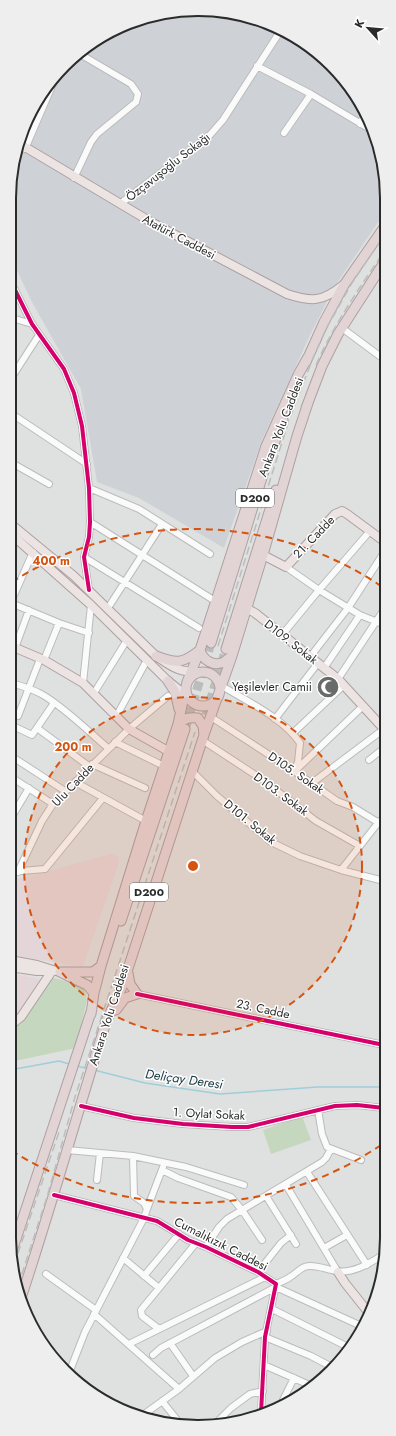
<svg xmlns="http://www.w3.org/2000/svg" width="396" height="1436" font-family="Jost,sans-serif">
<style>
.built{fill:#ced2d6}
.education{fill:#e4d6d8}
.green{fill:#c5d7be}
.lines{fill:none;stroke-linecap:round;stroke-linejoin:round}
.stream{stroke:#9fcedb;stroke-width:1.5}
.highway-tunnel{stroke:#bbbcbc;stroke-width:9;stroke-dasharray:9 4.5;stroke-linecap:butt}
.minor-casing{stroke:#bbbcbc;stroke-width:8}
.major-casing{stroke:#aea0a1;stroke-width:10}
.highway-casing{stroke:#aea0a1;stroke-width:11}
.minor{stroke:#fafafa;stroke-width:6}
.major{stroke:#ece3e3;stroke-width:8}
.highway{stroke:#e2d4d5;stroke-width:9}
.rail{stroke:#bcbdbd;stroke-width:1.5;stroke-dasharray:8 4;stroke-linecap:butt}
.cycleway-casing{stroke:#fff;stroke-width:6}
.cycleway{stroke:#d6006c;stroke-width:4}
.ring{fill:none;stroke:#d5540f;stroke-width:2;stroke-dasharray:7 5}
.labels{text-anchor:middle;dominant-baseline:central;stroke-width:3;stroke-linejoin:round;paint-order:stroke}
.shield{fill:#fff;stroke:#6a6b6b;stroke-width:1}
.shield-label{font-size:11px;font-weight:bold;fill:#2a2b2b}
.street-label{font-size:12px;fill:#2a2b2b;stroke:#fff}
.poi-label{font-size:12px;fill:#2a2b2b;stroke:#fff;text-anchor:end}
.water-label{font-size:13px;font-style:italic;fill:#193a43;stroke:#fff}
.rim{fill:none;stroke:#2a2b2b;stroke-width:2}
.centre{fill:#d5540f;stroke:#fff;stroke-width:2}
.ring-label{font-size:12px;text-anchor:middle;font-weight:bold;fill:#d5540f;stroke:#fff;stroke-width:3;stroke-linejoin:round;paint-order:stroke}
</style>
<rect width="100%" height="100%" fill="#dfe0e0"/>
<!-- built -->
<path class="built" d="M161 13H235L292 34 332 65 368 115 385 174V212L335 286 311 333 262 440 224 548 139 498 97 482 81 389 32 302 12 260 13 161 41 93 93 41Z"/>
<!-- education -->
<path class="education" d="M111 854 119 857V862L83 966H76L10 955V877L13 878H24Z
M10 973 40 979 15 1019 10 1021Z"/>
<!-- green -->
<path class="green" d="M54 978 83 986 87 1000 76 1048 10 1062V1030L21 1024 47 982Z
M302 1116 311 1140 271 1154 263 1130Z"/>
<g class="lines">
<!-- stream -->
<path class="stream" d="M77 1066 89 1069
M10 1070 59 1061 69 1064
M94 1070 145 1083 220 1094 318 1087H384"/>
<!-- highway-tunnel -->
<path class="highway-tunnel" d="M202 728 226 649
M185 729 211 643"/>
<!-- minor casing -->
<g class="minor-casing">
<path id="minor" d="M257 66 311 94 373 131
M360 124 366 112
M284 133 311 94
M25 149 55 79
M74 178 91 142 97 134 136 102 138 94 131 84 80 54
M120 204 209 136 223 120 281 30
M12 284 32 324 64 369 74 393 82 426 89 488 90 522 89 537 84 557 89 590
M12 318 32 324
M342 328 385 360
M12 377 39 335
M12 414 87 464
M12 463 49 484
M89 488 139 509 210 554
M90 522 215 601
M84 557 199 628
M286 567 319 590 360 615 385 625
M11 602 33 552
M11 603 59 623 89 633
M108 608 162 524
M282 635 319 590 370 531
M15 648 29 610
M310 657 348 608 385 551
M44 660 59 623
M324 668 360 615
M338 679 385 608
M11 683C22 686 33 689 43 695 65 708 88 731 108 748
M83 683 91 605
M222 686C248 702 283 718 300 743L298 762 294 771
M94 693 127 640
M18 716 40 659
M116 717 147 660
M211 717 294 771 337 801 353 807 384 826
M275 719 318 663
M11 725 32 735 54 703
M37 728 90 767
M293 733 344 685
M202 740 263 780 316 821 360 846
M115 742 164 766
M11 756 65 791
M369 760 384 748
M92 764 145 788
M296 770 363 706
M192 771 217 796 271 842 300 856 341 870 384 881
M11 777 53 804
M75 782 146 821
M312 783 384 729
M10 820 29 788
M341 870 378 823 384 817
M10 872 45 869 103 798
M18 872 42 821 53 804 129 729 168 696
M137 994 384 1045
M81 1106 134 1118 183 1124 232 1127H248L335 1106 357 1105 384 1108
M318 1110 322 1134 327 1147 361 1160
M67 1150 133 1156 186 1167 244 1185
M162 1170 178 1178 231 1197 242 1210 262 1240
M307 1172 367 1265
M97 1180 100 1153
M286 1185 338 1272
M54 1195 157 1221 188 1240 206 1247 258 1272 276 1284 265 1337 261 1413
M266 1196 296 1244
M147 1209 163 1167
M206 1247 219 1227 227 1219 322 1162 326 1158 331 1149
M324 1248 347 1235
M123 1258 159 1288
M258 1272 281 1243 291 1235
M46 1274 96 1310
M144 1276 179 1234
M276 1284C281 1282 286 1280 290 1277 296 1274 301 1266 309 1266 317 1265 328 1270 336 1271 353 1274 370 1263 383 1255
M272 1309 350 1348
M94 1314 179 1389
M159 1329 142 1316 141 1310 196 1243
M265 1337 311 1356 332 1367
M170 1343 193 1376
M129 1344 265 1277
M153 1355 161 1348 276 1287 359 1325H363
M264 1365 314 1387
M69 1373 85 1332 144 1218 147 1209 144 1203 134 1196 133 1156
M162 1401 182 1426
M281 1404 294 1378
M143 1415 179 1389 215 1358 242 1342 267 1331
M215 1424 231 1408 250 1394 263 1391"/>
</g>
<!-- major casing -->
<g class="major-casing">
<path id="major" d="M20 144 151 222 287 294C311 302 323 302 343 285
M11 524 74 576 156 656C174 668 178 672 200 672
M11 534 91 605 168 681 188 697
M263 555 286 567 335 514 342 511 347 514 385 542
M246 608 255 613 338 679 384 729
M11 646 44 660 83 683 129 729 168 751
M10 960 37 965 56 971
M10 967 37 971H47
M10 1026 21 1017 52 971
M338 1272 345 1283 368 1312"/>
</g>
<!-- highway casing -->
<g class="highway-casing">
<path id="highway" d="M306 362 324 322 344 285 385 226
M306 408 322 366 338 334 385 261
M211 643 265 468 283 420
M226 649 276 490
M156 656C177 664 182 664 200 650 203 660 213 667 224 662 226 661 229 658 232 656
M186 689a17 17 0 1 1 34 0a17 17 0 1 1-34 0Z
M168 681 175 692 179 709
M178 724C185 718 189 717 198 718L203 726 204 735
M121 921 185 729
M60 972H93L101 966
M62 973 87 985 94 993
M116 1010 125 998 137 994 130 984 128 973
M91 1014 94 993 101 966 146 821 178 724 187 682 200 650 266 446 298 375 308 357
M106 1022 122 987 204 735 232 656 263 555 297 436 308 403
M12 1251 92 1009
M21 1298C52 1205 78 1110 108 1016"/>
</g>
<!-- minor -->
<use href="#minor" class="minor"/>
<!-- major -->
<use href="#major" class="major"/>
<!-- highway -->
<use href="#highway" class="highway"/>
<!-- rail -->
<path class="rail" d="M316 365C334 324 360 287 385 250
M218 646 289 420 313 358 326 329 352 283 385 234
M14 1265 60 1129
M18 1286 47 1197 75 1097 91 1049 195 732"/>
<!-- cycleway casing -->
<g class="cycleway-casing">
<path id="cycleway" d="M12 284 32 324 64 369 74 393 82 426 89 488 90 522 89 537 84 557 89 590
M137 994 384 1045
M81 1106 134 1118 183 1124 232 1127H248L335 1106 357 1105 384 1108
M54 1195 157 1221 188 1240 206 1247 258 1272 276 1284 265 1337 261 1413"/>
</g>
<!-- cycleway -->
<use href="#cycleway" class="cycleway"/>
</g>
<!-- distance rings -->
<circle cx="193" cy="866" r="169" fill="#d5540f" fill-opacity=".12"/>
<g class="ring">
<circle cx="193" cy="866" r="169"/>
<path d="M381 1145A337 337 0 0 1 9 1149M12 582A337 337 0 0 1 384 588"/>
</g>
<!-- icons -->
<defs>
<g id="mosque-disc" transform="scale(1.15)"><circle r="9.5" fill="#696a6a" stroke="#fff"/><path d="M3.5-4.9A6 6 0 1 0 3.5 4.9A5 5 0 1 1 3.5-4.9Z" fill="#fff"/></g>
</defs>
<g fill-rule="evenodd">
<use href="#mosque-disc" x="328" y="687"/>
</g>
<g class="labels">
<!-- shield labels -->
<g class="shield">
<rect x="236" y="489" width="38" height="18" rx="3"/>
<rect x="130" y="883" width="38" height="18" rx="3"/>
</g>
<g class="shield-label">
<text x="255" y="498">D200</text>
<text x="149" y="892">D200</text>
</g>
<!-- street labels -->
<g class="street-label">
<text transform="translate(168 167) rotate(-38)">Özçavuşoğlu Sokağı</text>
<text transform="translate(179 237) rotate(28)">Atatürk Caddesi</text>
<text transform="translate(281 427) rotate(-69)">Ankara Yolu Caddesi</text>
<text transform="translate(314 537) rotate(-46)">21. Cadde</text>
<text transform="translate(291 642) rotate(38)">D109. Sokak</text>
<text transform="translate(296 773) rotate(34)">D105. Sokak</text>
<text transform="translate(73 785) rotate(-46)">Ulu Cadde</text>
<text transform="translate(281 794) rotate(36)">D103. Sokak</text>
<text transform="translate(250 822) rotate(39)">D101. Sokak</text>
<text transform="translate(263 1009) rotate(12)">23. Cadde</text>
<text transform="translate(109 1015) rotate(-72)">Ankara Yolu Caddesi</text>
<text transform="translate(209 1114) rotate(3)">1. Oylat Sokak</text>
<text transform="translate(221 1244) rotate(27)">Cumalıkızık Caddesi</text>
</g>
<!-- poi labels -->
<g class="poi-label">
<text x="312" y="687">Yeşilevler Camii</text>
</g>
<!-- water labels -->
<g class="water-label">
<text transform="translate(184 1079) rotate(8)">Deliçay Deresi</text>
</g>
</g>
<!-- crop -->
<path d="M0 0H396V1436H0ZM198 16H198A182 182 0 0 1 380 198V1238A182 182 0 0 1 198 1420H198A182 182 0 0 1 16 1238V198A182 182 0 0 1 198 16Z" fill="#eee" fill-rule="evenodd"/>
<path class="rim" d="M198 16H198A182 182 0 0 1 380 198V1238A182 182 0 0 1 198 1420H198A182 182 0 0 1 16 1238V198A182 182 0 0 1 198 16Z"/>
<circle cx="193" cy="866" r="6" class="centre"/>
<g class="ring-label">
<text x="51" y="565">400 m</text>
<text x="73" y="751">200 m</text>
</g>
<!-- north arrow -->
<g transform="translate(368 28) rotate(297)" stroke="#ffffff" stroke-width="3" paint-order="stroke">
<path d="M0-3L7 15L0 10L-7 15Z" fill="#2a2b2b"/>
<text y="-6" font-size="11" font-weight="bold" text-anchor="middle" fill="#2a2b2b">K</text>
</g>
</svg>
